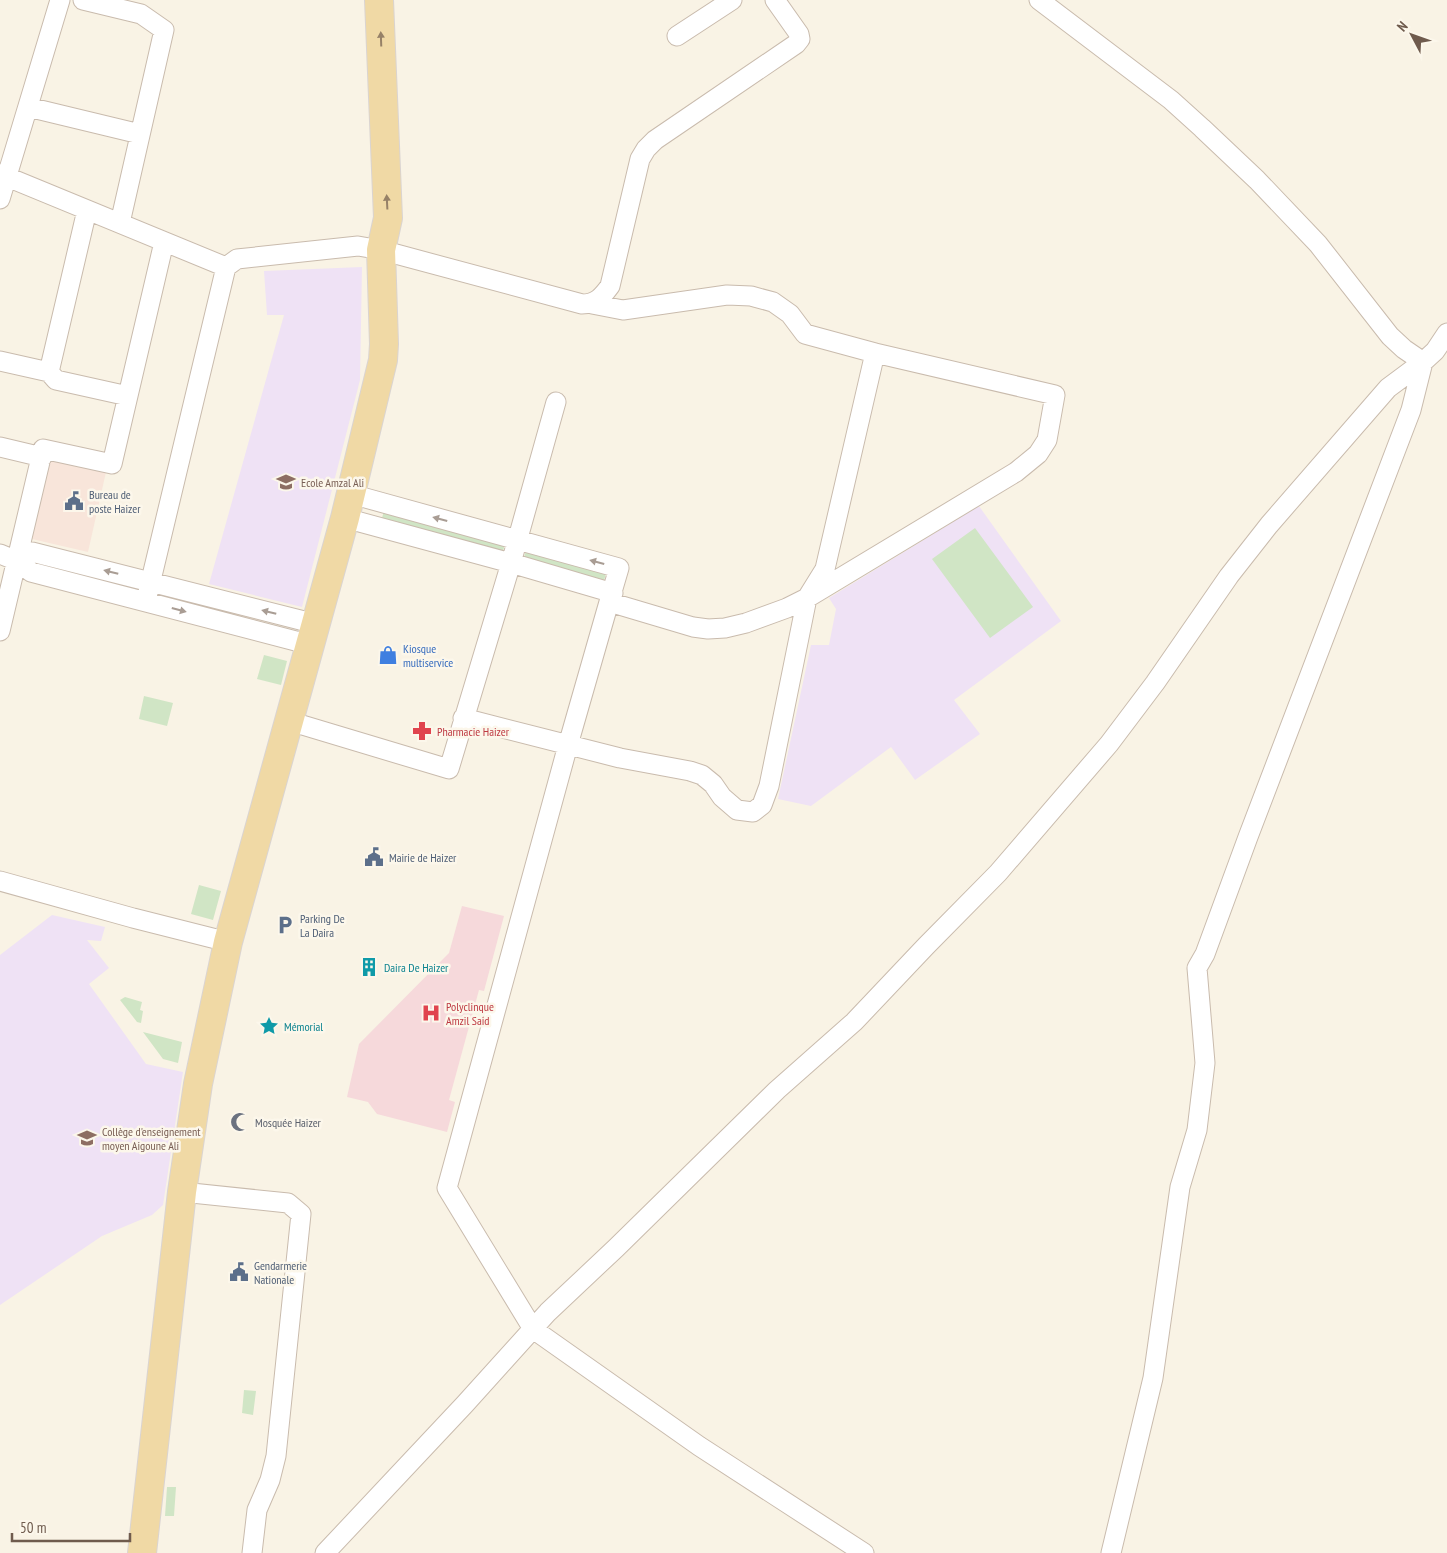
<svg xmlns="http://www.w3.org/2000/svg" width="1447" height="1553" font-family="'PT Sans Narrow',sans-serif">
<style>
.commercial{fill:#f8e5da}
.education{fill:#efe2f5}
.medical{fill:#f6d9db}
.green{fill:#d0e5c5}
.lines{fill:none;stroke-linecap:round;stroke-linejoin:round}
.minor-casing{stroke:#c9bbad;stroke-width:21}
.primary-casing{stroke:#dad4d1;stroke-width:30}
.minor{stroke:#fff;stroke-width:19}
.primary{stroke:#f0d9a5;stroke-width:28}
.oneway{fill:#968167}
.oneway2{fill:#a99d94}
.labels{text-anchor:middle;dominant-baseline:central;stroke-width:5;stroke-linejoin:round;paint-order:stroke}
.education-label{font-size:12px;fill:#785e54;stroke:#fcf7eb;text-anchor:start}
.service-label{font-size:12px;fill:#4e5e75;stroke:#fcf7eb;text-anchor:start}
.shop-label{font-size:12px;fill:#366cbe;stroke:#fcf7eb;text-anchor:start}
.health-label{font-size:12px;fill:#be3a42;stroke:#fcf7eb;text-anchor:start}
.culture-label{font-size:12px;fill:#0d838f;stroke:#fcf7eb;text-anchor:start}
.worship-label{font-size:12px;fill:#5b616d;stroke:#fcf7eb;text-anchor:start}
</style>
<rect width="100%" height="100%" fill="#f9f3e5"/>
<!-- commercial -->
<path class="commercial" d="M51 459 106 472 88 552 32 539Z"/>
<!-- education -->
<path class="education" d="M362 267 360 380 302 607 209 584 284 315H267L264 271Z
M979 506 1061 621 954 700 980 734 915 780 891 747 811 806 778 799 811 645H829L836 609 829 598Z
M52 915 105 927 101 941 87 940 109 968 89 984 146 1064 183 1072 163 1205 152 1215 102 1236 0 1305V955Z"/>
<!-- medical -->
<path class="medical" d="M462 906 504 916 484 991 479 990 449 1100 455 1102 447 1132 377 1114 368 1102 347 1097 359 1044 449 953Z"/>
<!-- green -->
<path class="green" d="M384 511 505 544 503 551 382 518Z
M975 528 1033 607 990 638 932 559Z
M526 551 606 574 604 580 524 557Z
M264 655 287 661 281 685 257 679Z
M144 696 173 703 167 726 139 719Z
M199 885 221 891 213 920 191 914Z
M125 997 142 1002 140 1010 143 1011 141 1023 137 1022 120 1000Z
M143 1032 182 1042 178 1063 163 1059Z
M244 1390 256 1391 253 1415 242 1413Z
M167 1487H176L174 1516H165Z"/>
<g class="lines">
<!-- minor casing -->
<g class="minor-casing">
<path id="minor" d="M83 0 141 14 164 30 120 223
M677 36 732 0
M28 107 140 134
M0 174 226 267 237 259 358 246 381 250 582 304C596 304 602 297 610 286L640 159 646 149 655 140 796 44 800 39 799 34 775 0
M0 199 60 0
M592 304 623 310 727 295 751 296 773 302 790 314 805 334 875 353
M0 361 49 372 87 210
M49 372 56 380 128 396
M0 447 42 457
M351 494 619 568 609 602 693 627 708 629 725 628 746 623 787 608 807 598 1016 472 1038 454 1047 440 1055 395 875 353 825 569 807 598 769 786 762 805 753 812 737 810 722 797 713 784 702 775 690 771 620 758 463 718
M345 518 511 563 613 593
M0 554 17 561 31 572 311 645
M17 561 32 552 316 624
M146 601 226 267
M609 602 568 745 447 1188 533 1329 699 1446 864 1553
M0 631 43 449 112 464 164 242
M289 721 449 769 511 563 556 402
M0 881 133 918 228 942
M182 1192 288 1203 301 1214 276 1456 270 1480 257 1510 252 1553
M325 1553 465 1404 548 1312 616 1248 777 1090 854 1022 926 946 998 873 1109 744 1155 683 1229 576 1269 525 1388 388 1423 362 1404 349 1390 336 1318 244 1257 180 1202 128 1171 100 1039 0
M1111 1553 1153 1378 1180 1187 1197 1130 1205 1063 1197 968 1205 954 1248 837 1411 410 1423 362 1435 351 1447 333"/>
</g>
<!-- primary casing -->
<g class="primary-casing">
<path id="primary" d="M142 1553 182 1192 198 1084 228 942 345 518 383 360 384 344 381 250 388 218 379 0"/>
</g>
<!-- minor -->
<use href="#minor" class="minor"/>
<!-- primary -->
<use href="#primary" class="primary"/>
</g>
<!-- one-way arrows -->
<defs><path id="oneway-solid" d="M-6-.8H1V-3.2L6.5 0L1 3.2V.8H-6Z" transform="scale(1.25)"/></defs>
<g class="oneway">
<use href="#oneway-solid" transform="translate(381 39) rotate(-92)"/>
<use href="#oneway-solid" transform="translate(387 202) rotate(-93)"/>
</g>
<g class="oneway2">
<use href="#oneway-solid" transform="translate(440 519) rotate(-165)"/>
<use href="#oneway-solid" transform="translate(597 562) rotate(-165)"/>
<use href="#oneway-solid" transform="translate(111 572) rotate(-166)"/>
<use href="#oneway-solid" transform="translate(179 610) rotate(15)"/>
<use href="#oneway-solid" transform="translate(269 612) rotate(-166)"/>
</g>
<!-- icons -->
<defs>
<g id="school-bare" transform="scale(1.5)"><path d="M0-5L7-2L0 1L-7-2ZM-4 1L0 2.5L4 1V4Q0 6-4 4Z" fill="#8d6e63" stroke="#fcf7eb" stroke-width="2.5" paint-order="stroke"/></g>
<g id="civic-bare" transform="scale(1.5)"><path d="M-.6-6.5H3V-4.5H.6V-3L4-1V1h2V6H-6V1h2V-1L-.6-3ZM-1.2 2.5V6h2.4V2.5Z" fill="#5c6f8a" stroke="#fcf7eb" stroke-width="2.5" paint-order="stroke"/></g>
<g id="shop-bare" transform="scale(1.5)"><path d="M-5-2.5h2.3a2.7 3.5 0 0 1 5.4 0H5L5.5 6h-11ZM-1.5-2.5h3a1.5 2.3 0 0 0-3 0Z" fill="#3f7fe0" stroke="#fcf7eb" stroke-width="2.5" paint-order="stroke"/></g>
<g id="pharmacy-bare" transform="scale(1.5)"><path d="M-2-6h4v4h4v4h-4v4h-4v-4h-4v-4h4Z" fill="#e0444e" stroke="#fcf7eb" stroke-width="2.5" paint-order="stroke"/></g>
<g id="parking-bare" transform="scale(1.5)"><path d="M-3.5-5.5H1a3.5 3.5 0 0 1 0 7H-1V5.5H-3.5ZM-1-3.4V-.6H.8a1.4 1.4 0 0 0 0-2.8Z" fill="#5c6f8a" stroke="#fcf7eb" stroke-width="2.5" paint-order="stroke"/></g>
<g id="building-bare" transform="scale(1.5)"><path d="M-4-6H4V6H1V3H-1V6H-4ZM-2.5-4.3h1.7v1.8h-1.7ZM.8-4.3h1.7v1.8H.8ZM-2.5-1h1.7V.8h-1.7ZM.8-1h1.7V.8H.8Z" fill="#0f9aa8" stroke="#fcf7eb" stroke-width="2.5" paint-order="stroke"/></g>
<g id="hospital-bare" transform="scale(1.5)"><path d="M-5-5h3v3.5h4V-5h3V5h-3V1.5h-4V5h-3Z" fill="#e0444e" stroke="#fcf7eb" stroke-width="2.5" paint-order="stroke"/></g>
<g id="sight-bare" transform="scale(1.5)"><path d="M0-6L1.8-2.2L6-1.7L2.9 1.2L3.7 5.4L0 3.3L-3.7 5.4L-2.9 1.2L-6-1.7L-1.8-2.2Z" fill="#0f9aa8" stroke="#fcf7eb" stroke-width="2.5" paint-order="stroke"/></g>
<g id="mosque-bare" transform="scale(1.5)"><path d="M3.5-4.9A6 6 0 1 0 3.5 4.9A5 5 0 1 1 3.5-4.9Z" fill="#6b7280" stroke="#fcf7eb" stroke-width="2.5" paint-order="stroke"/></g>
</defs>
<g fill-rule="evenodd">
<use href="#school-bare" x="286" y="482"/>
<use href="#civic-bare" x="74" y="501"/>
<use href="#shop-bare" x="388" y="655"/>
<use href="#pharmacy-bare" x="422" y="731"/>
<use href="#civic-bare" x="374" y="857"/>
<use href="#parking-bare" x="285" y="925"/>
<use href="#building-bare" x="369" y="967"/>
<use href="#hospital-bare" x="431" y="1013"/>
<use href="#sight-bare" x="269" y="1026"/>
<use href="#mosque-bare" x="240" y="1122"/>
<use href="#school-bare" x="87" y="1138"/>
<use href="#civic-bare" x="239" y="1272"/>
</g>
<g class="labels">
<!-- education labels -->
<g class="education-label">
<text x="301" y="482">Ecole Amzal Ali</text>
<text x="102" y="1131">Collège d'enseignement<tspan x="102" dy="14">moyen Aigoune Ali</tspan></text>
</g>
<!-- service labels -->
<g class="service-label">
<text x="89" y="494">Bureau de<tspan x="89" dy="14">poste Haizer</tspan></text>
<text x="389" y="857">Mairie de Haizer</text>
<text x="300" y="918">Parking De<tspan x="300" dy="14">La Daira</tspan></text>
<text x="254" y="1265">Gendarmerie<tspan x="254" dy="14">Nationale</tspan></text>
</g>
<!-- shop labels -->
<g class="shop-label">
<text x="403" y="648">Kiosque<tspan x="403" dy="14">multiservice</tspan></text>
</g>
<!-- health labels -->
<g class="health-label">
<text x="437" y="731">Pharmacie Haizer</text>
<text x="446" y="1006">Polyclinque<tspan x="446" dy="14">Amzil Said</tspan></text>
</g>
<!-- culture labels -->
<g class="culture-label">
<text x="384" y="967">Daira De Haizer</text>
<text x="284" y="1026">Mémorial</text>
</g>
<!-- worship labels -->
<g class="worship-label">
<text x="255" y="1122">Mosquée Haizer</text>
</g>
</g>
<!-- north arrow -->
<g transform="translate(1412 35) rotate(311)" stroke="#fcf7eb" stroke-width="4" paint-order="stroke">
<path d="M0-4L9 19L0 12L-9 19Z" fill="#6f5b4d"/>
<text y="-8" font-size="14" font-weight="bold" text-anchor="middle" fill="#6f5b4d">N</text>
</g>
<!-- scale -->
<path d="M12 1533v8h118v-8" fill="none" stroke="#6f5b4d" stroke-width="2.5"/>
<text x="20" y="1533" font-size="15" fill="#6f5b4d" stroke="#fcf7eb" stroke-width="4" paint-order="stroke">50 m</text>
</svg>
